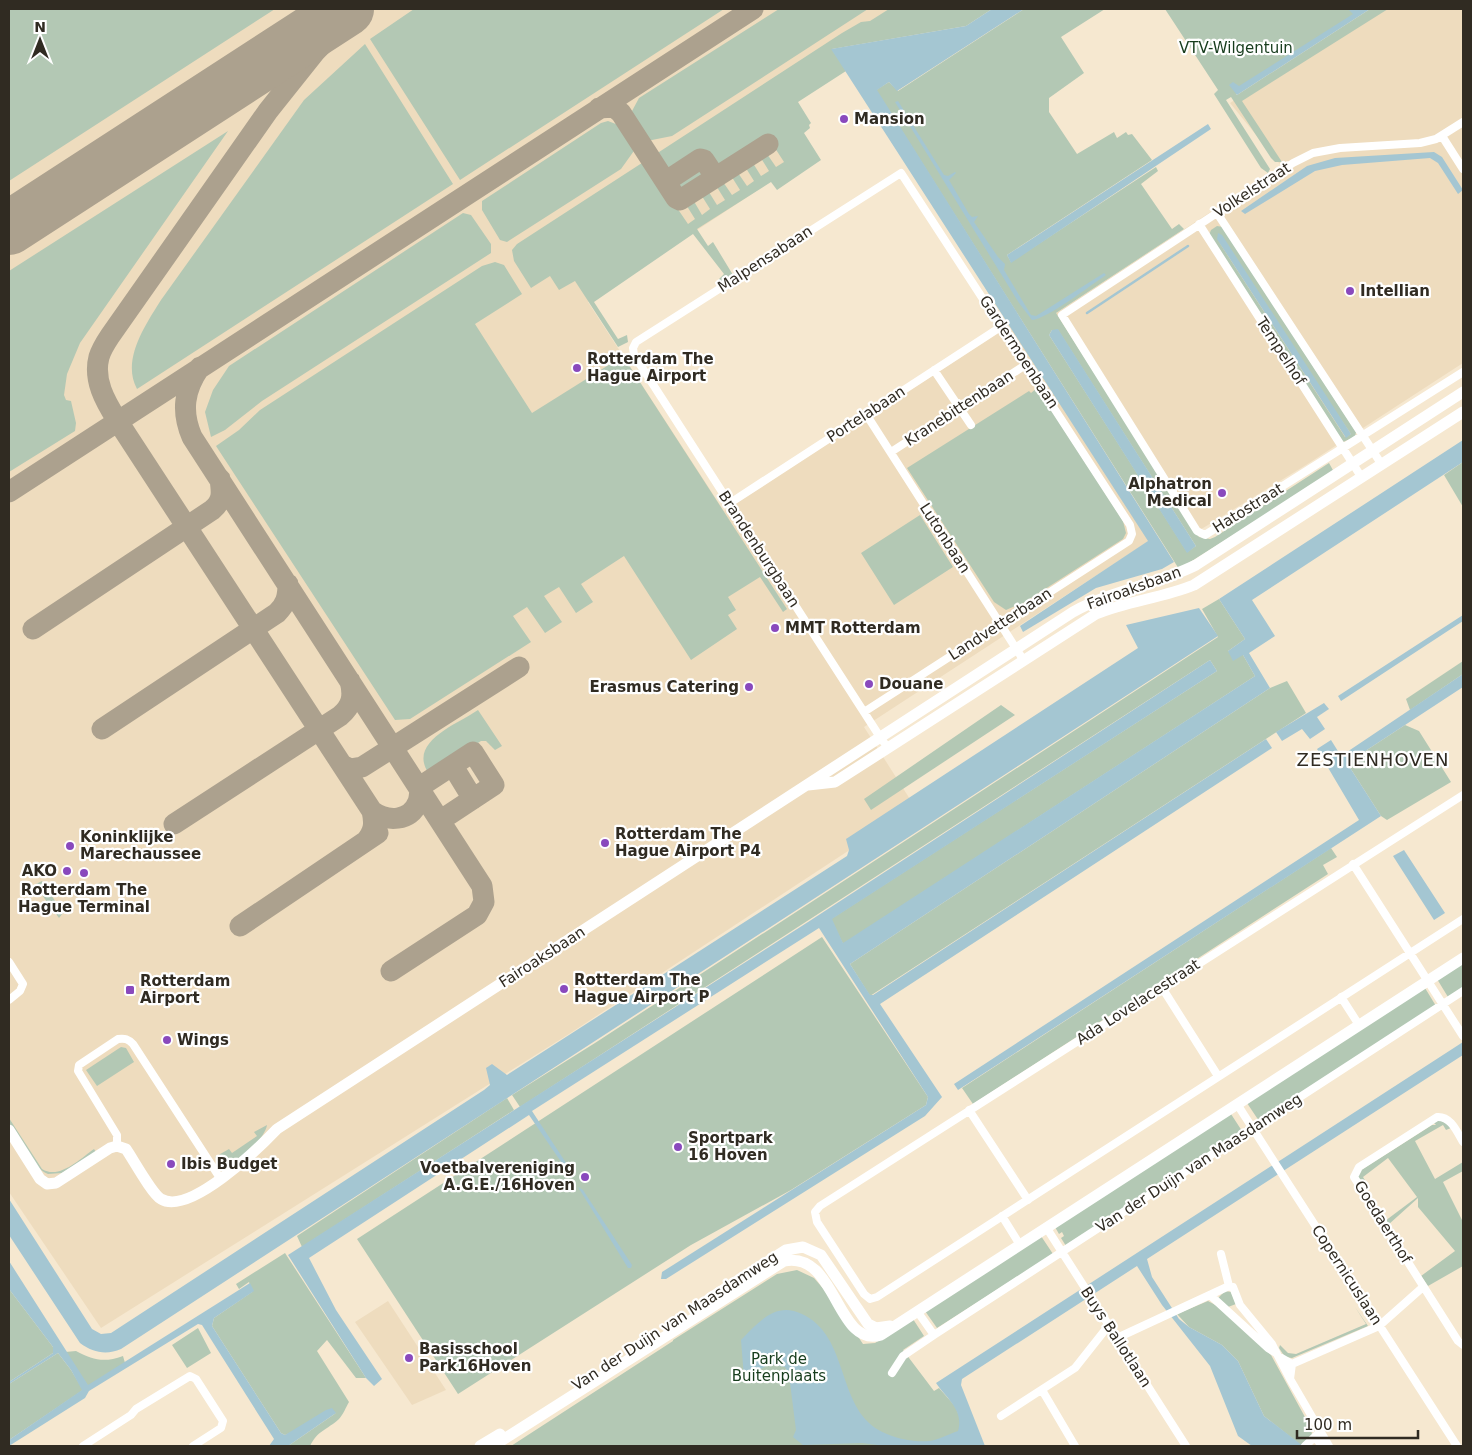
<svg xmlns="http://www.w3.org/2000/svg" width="1472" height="1455" font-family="'DejaVu Sans',sans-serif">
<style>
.built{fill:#eedcbe}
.green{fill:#b3c8b4;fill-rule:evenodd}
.water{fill:#a4c6d2}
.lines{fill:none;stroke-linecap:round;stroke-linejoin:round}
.stream{stroke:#a4c6d2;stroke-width:2.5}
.taxiway{stroke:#aca18e;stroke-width:21}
.runway{stroke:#aca18e;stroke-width:54}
.street{stroke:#fff;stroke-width:8}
.secondary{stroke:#fff;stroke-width:11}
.poi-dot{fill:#8949bd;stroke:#fff;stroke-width:2}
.labels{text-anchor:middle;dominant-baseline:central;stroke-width:4.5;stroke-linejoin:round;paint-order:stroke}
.park-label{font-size:15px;fill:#163c1c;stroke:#fff}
.poi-label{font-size:15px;font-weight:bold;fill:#302b22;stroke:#fff;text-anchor:start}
.street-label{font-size:15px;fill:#302b22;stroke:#fff}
.quarter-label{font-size:18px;letter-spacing:1px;fill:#302b22;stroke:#fff}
</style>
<rect width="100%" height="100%" fill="#f6e8d0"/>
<!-- built -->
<path class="built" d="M9 9H968L839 42 770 85 814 153 588 302 724 511 1011 325 1149 541 864 727 915 807 569 1034 101 1328 9 1192Z
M1376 9H1463V363L1306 465 1190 536 1050 317 1258 181 1283 168 1230 103Z
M388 1301 446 1390 412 1405 355 1322Z"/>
<!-- green -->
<path class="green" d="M9 9H275L9 181Z
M414 9H724L460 180 370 39Z
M779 9H868L672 136 647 141 636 122 632 111 639 98Z
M889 9H992L966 26 832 49 846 71 798 102 811 123 809 125 810 128 804 133 821 160 777 190 771 182 697 229 708 246 713 242 733 275 720 283 719 279 724 274 693 234 594 302 618 339 627 335 628 342 618 347 575 281 559 290 550 276 531 288 514 261 512 250 517 244 645 161 688 224 695 219 685 203 692 198 702 215 710 209 700 193 707 189 717 205 725 200 715 184 721 179 732 195 740 190 730 174 736 170 747 186 754 181 744 165 751 160 761 176 769 171 759 155 765 151 776 167 784 162 773 145 777 143 772 136 719 170 716 169 707 156 701 154 672 172H667L656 154 842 33 861 22 870 21Z
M1024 9H1105L1061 37 1084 73 1049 98V112L1077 154 1114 132 1117 138 1126 132 1128 135 1132 134 1152 160 1007 255 1011 262 1156 167 1158 171 1141 184 1172 229 1179 224 1184 229 1056 313 1199 537 1210 539 1215 537 1329 463 1334 472 1179 569 876 90 889 82 898 91ZM1052 330H1058L1196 546 1187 552 1049 335Z
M1165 9H1367L1236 94 1237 95 1370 9H1388L1242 101 1282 162H1275L1271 158 1231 97 1226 100 1270 169 1268 173 1261 168 1214 94 1218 90Z
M365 44 453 184 137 389C121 360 146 324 161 300L304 100Z
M608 121 621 126 636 148 621 169 507 242 500 240 482 210V201L601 123Z
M228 131 80 343 67 374 64 395 66 400 71 401 76 423 75 431 9 472V271Z
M699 166 704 169 707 177 686 191 680 192 676 184 677 180Z
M463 213 471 215 491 244V253L262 401 225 430 211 437 205 412 213 390 229 366Z
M1217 226 1223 227 1356 432 1355 437 1343 442 1209 235 1211 230ZM1217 239 1351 434 1346 437H1345Z
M495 262 504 265 522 294 475 324 532 413 623 356 787 609 783 612 760 577 728 597 736 610 728 615 737 629 691 660 624 556 581 584 593 602 576 613 559 587 544 596 562 622 545 633 527 607 513 616 531 642 410 719 395 720 216 446 239 430 260 410 482 266Z
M1037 388 1123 521 1126 533 1123 539 1017 607 1015 606 1006 610 994 602 907 468 1029 391 1031 393Z
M1463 462V507L1444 475Z
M920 515 953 567 894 605 861 553Z
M1219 599 1245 639 1228 651 1243 655 1255 676 843 944 831 919 1217 671 1210 660 520 1107 512 1095 595 1043 1218 637 1202 609Z
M1463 661V674L1410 710 1406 699Z
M1287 681 1306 713 870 996 850 964 1270 688Z
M1001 705 1015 715 871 810 864 799Z
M478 710 502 746 495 750 486 741H481L429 774C407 742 456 725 478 710Z
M1405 725 1419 731 1451 782 1387 820 1381 816 1347 763Z
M1331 848 1337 857 1323 865 1328 874 973 1104 962 1088Z
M42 881 63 913 59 918 36 887V884Z
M822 937 928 1097 926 1105 791 1190 691 1245 458 1394 357 1239Z
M1463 963V988L1448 997 1437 979Z
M1425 988 1436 1006 1259 1121 1247 1103Z
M121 1047 126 1048 134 1062 97 1086 86 1070Z
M507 1098 514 1110 302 1247 297 1236Z
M1231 1114 1242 1131 1066 1246 1061 1238 1064 1236 1062 1232 1059 1234 1055 1227Z
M9 1118 42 1169C59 1180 80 1159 94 1149L96 1152 62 1173 48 1174C31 1167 19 1139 9 1123Z
M1441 1119 1451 1128 1446 1130 1443 1125 1415 1141 1435 1179 1463 1162V1171L1443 1182 1463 1222V1266L1428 1286 1421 1276 1455 1251 1418 1207V1198L1388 1225 1385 1221 1417 1197 1388 1158 1363 1177 1366 1182 1362 1185 1357 1178 1358 1172 1432 1125H1436L1434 1123Z
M267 1125C265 1140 228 1176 215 1157L229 1149 232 1153 257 1136 254 1132Z
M1041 1236 1053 1254 937 1328 925 1311Z
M285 1253 366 1378H356L327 1340 317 1351 349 1402C346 1407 343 1415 339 1419 327 1430 318 1430 310 1446H288L336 1413 285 1435 281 1433 212 1326 214 1318 252 1292 249 1282 239 1289 236 1284Z
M797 1270 814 1278 834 1301 863 1344 875 1343 913 1319 924 1336 903 1350 934 1391 939 1388 955 1406 972 1446H511L673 1341V1340L777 1274Z
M9 1289 53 1347V1353L9 1382Z
M1225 1291 1231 1292 1236 1304 1228 1307 1218 1298Z
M1208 1301 1219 1307 1271 1355 1311 1428 1312 1435 1302 1446 1264 1416 1238 1361 1222 1345 1189 1327 1177 1314Z
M1355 1307 1368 1326 1292 1358 1285 1357 1279 1348 1280 1345 1288 1353 1296 1354 1366 1324Z
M198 1328 211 1353 187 1368 172 1345Z
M76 1351C93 1360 104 1363 123 1356L125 1363 88 1386 65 1352Z
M58 1353 71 1370 83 1390 9 1440V1384Z"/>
<!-- water -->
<path class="water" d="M992 9H1024L897 91 889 82 877 90 1174 562 1162 569 1096 588 1023 632 1020 626 1148 541 831 49 966 26Z
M1348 9H1370L1237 95 1229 85 1233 82 1239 86 1353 14Z
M898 101 944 175 948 176 955 172 956 173 949 180 969 214 972 217 978 216 974 222 998 257 1005 264 1004 270 1031 315 1036 316 1104 273 1106 275C1091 285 1047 319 1032 320L1019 303 895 102Z
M1208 124 1211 129 1011 263 1007 255Z
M1434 152 1442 157 1463 190 1458 194 1438 163 1430 158 1342 165 1315 171 1245 214 1241 211 1307 166 1335 158Z
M1218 233 1222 235 1351 434 1346 438 1217 239Z
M1058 329 1196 546 1187 553 1049 335 1052 330Z
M1463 440V462L1252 600 1275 636 1249 653 1270 688 850 964 870 995H873L1266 739 1272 748 880 1004 942 1097 925 1116 666 1279H661L662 1272 926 1105 928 1097 819 928 532 1111 570 1169V1175L529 1115 309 1258 336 1310 382 1379 374 1386 366 1378 288 1255 808 922 1210 660 1217 671 832 919 843 943 1255 676 1243 655 1233 661 1228 651 1245 639 1219 599Z
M1199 608 1218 636 121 1349C107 1355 93 1353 80 1343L9 1235V1199L92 1329 101 1334 111 1333 484 1090 490 1085 486 1068 492 1064 507 1075 847 856 849 850 846 839 1138 648 1126 625Z
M1463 615V621L1341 701 1338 696Z
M1463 674V687L1347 763 1381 816 958 1090 954 1084 1359 820 1317 749 1331 740 1341 756Z
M1324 703 1329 709 1317 717 1325 729 1310 739 1302 729 1282 741 1276 732Z
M1404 850 1445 913 1434 920 1393 856Z
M1463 1042V1055L1147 1259 1152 1277 1179 1319 1189 1327 1222 1345 1238 1361 1264 1416 1303 1446H1252L1238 1436 1210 1366 1162 1305 1137 1266 962 1379 961 1385 985 1446H886L862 1443 803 1445 793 1437 796 1430 789 1375 785 1367 770 1364 744 1378 741 1340C758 1323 775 1301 802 1314 845 1334 838 1392 868 1422 882 1436 910 1443 929 1441 938 1440 949 1434 958 1431 964 1410 947 1399 936 1383Z
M578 1187 583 1190 632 1265 631 1268H628Z
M9 1261 88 1385 250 1283 254 1291 214 1318 212 1326 281 1433 285 1435 326 1410 332 1408 336 1413 288 1446H269L274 1439 212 1341 202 1325 198 1324 89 1391 85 1398 9 1446V1440L82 1390 71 1370 58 1353 9 1384V1382L53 1353V1347L9 1289Z"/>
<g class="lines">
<!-- stream -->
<path class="stream" d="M1087 313 1188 246"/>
<!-- taxiway -->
<path class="taxiway" d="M357 9 315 52 268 111 110 336C106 342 101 350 99 357 93 380 105 401 117 420L372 811C375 824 374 831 366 841
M599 108 614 107 621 113 676 198 680 200 768 144
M663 178 668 180 700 159 704 160 714 175 718 176
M200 367C184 390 181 411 192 437L482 886 484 902 477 915 391 971
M9 492 753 9
M33 629 212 510C223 501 222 493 220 479
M102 729 277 613C286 604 288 597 288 584
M342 765 350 769 362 767 519 667
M450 767 454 768 473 799
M372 811C387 822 410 822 418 802 420 797 419 791 421 786L473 752 494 785 444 818 441 822
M174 824 340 716C352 706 354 696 350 681
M240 926 378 833"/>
<!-- runway -->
<path class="runway" d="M9 228 347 9"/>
<!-- street -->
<path class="street" d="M1463 122 1436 139 1420 143 1340 148 1313 153 1293 163 1062 315 1197 531 1205 535 1463 372
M1442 136 1463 169
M1217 213 1382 465
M1199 224 1362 478
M934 370 971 425
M866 414 1024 661
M891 452 1027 364
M730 503 1002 326
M864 712 1129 541 1132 534 1130 525 901 173 636 342 633 348 634 355 880 737 888 748
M1463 795 820 1206 815 1212 817 1222 864 1294 870 1299 877 1297 1463 919
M1353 864 1463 1036
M9 962 23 984 20 991 9 1000
M1161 986 1218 1076
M1341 997 1359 1025
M1237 1104 1457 1446
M969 1110 1028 1200
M1463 1142C1457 1132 1451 1116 1437 1117L1359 1167 1354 1177 1458 1341 1463 1345
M117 1146V1135L78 1071 79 1065 118 1039C125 1038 128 1039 133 1044L220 1178
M1002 1216 1020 1245
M1046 1227 1186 1446
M1221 1254 1229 1286
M1210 1295 1268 1348 1276 1353
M934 1335 1463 991
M1117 1338 1229 1286 1233 1287 1240 1305 1272 1344 1278 1356 1292 1364 1290 1379 1329 1446
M1278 1356 1290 1379
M1292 1364 1379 1326 1423 1287
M892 1373 903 1356 934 1335 917 1311
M1042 1390 1075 1446
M1001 1416 1075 1368 1109 1325
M1315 1437 1322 1446
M83 1446 131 1415 136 1409 190 1376 196 1379 223 1421 221 1428 193 1446
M1305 1446 1320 1432"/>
<!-- secondary -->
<path class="secondary" d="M808 785 835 782 1096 614C1128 601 1162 598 1194 585L1463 412
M9 1130 40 1179 47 1184 56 1183 110 1148 117 1146 126 1149C133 1159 152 1194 161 1199 189 1216 258 1149 277 1129L1073 612C1112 590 1156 585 1196 565L1463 392
M709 1299 786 1250 803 1247 821 1255 868 1324 876 1328 890 1326
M480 1446 500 1434
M493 1446 784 1261C837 1250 836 1349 881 1335L1463 958"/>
</g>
<!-- markers -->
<g class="poi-dot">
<circle cx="844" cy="119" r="5"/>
<circle cx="1350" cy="291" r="5"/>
<circle cx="577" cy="368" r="5"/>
<circle cx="1222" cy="493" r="5"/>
<circle cx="775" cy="628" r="5"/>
<circle cx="869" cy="684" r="5"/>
<circle cx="749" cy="687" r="5"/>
<circle cx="605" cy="843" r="5"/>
<circle cx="70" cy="846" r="5"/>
<circle cx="67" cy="871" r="5"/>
<circle cx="84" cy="873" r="5"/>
<circle cx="564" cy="989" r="5"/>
<rect x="125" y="985" width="10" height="10" rx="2.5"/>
<circle cx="167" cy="1040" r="5"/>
<circle cx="678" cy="1147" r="5"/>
<circle cx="171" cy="1164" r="5"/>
<circle cx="585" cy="1177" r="5"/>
<circle cx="409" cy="1358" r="5"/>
</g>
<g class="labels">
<!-- park labels -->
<g class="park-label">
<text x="1236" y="48">VTV-Wilgentuin</text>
<text x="779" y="1359">Park de<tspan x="779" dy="17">Buitenplaats</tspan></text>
</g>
<!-- poi labels -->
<g class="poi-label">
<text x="854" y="119">Mansion</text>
<text x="1360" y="291">Intellian</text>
<text x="587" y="359">Rotterdam The<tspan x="587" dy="17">Hague Airport</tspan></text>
<text x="1212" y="484" text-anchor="end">Alphatron<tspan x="1212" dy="17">Medical</tspan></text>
<text x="785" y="628">MMT Rotterdam</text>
<text x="879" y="684">Douane</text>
<text x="739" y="687" text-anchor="end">Erasmus Catering</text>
<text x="615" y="834">Rotterdam The<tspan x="615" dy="17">Hague Airport P4</tspan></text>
<text x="80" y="837">Koninklijke<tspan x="80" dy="17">Marechaussee</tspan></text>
<text x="57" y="871" text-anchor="end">AKO</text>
<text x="84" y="890" text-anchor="middle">Rotterdam The<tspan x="84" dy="17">Hague Terminal</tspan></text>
<text x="574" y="980">Rotterdam The<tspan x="574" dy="17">Hague Airport P</tspan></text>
<text x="140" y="981">Rotterdam<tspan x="140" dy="17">Airport</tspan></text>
<text x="177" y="1040">Wings</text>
<text x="688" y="1138">Sportpark<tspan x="688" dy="17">16 Hoven</tspan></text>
<text x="181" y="1164">Ibis Budget</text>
<text x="575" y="1168" text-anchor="end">Voetbalvereniging<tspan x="575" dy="17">A.G.E./16Hoven</tspan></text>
<text x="419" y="1349">Basisschool<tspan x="419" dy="17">Park16Hoven</tspan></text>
</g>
<!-- street labels -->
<g class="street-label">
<text transform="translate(1252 190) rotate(-33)">Volkelstraat</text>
<text transform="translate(765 259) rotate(-33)">Malpensabaan</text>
<text transform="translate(1281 351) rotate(57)">Tempelhof</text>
<text transform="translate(1019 352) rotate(57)">Gardermoenbaan</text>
<text transform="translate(959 408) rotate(-33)">Kranebittenbaan</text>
<text transform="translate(866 414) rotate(-33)">Portelabaan</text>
<text transform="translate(1248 508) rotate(-32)">Hatostraat</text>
<text transform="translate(945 538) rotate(57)">Lutonbaan</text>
<text transform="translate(759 549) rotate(57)">Brandenburgbaan</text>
<text transform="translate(1134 588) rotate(-20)">Fairoaksbaan</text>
<text transform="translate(1000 624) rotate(-33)">Landvetterbaan</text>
<text transform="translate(542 957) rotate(-33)">Fairoaksbaan</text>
<text transform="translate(1138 1002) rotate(-33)">Ada Lovelacestraat</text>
<text transform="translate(1199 1163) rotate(-33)">Van der Duijn van Maasdamweg</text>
<text transform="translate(1383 1222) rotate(58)">Goedaerthof</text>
<text transform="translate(1347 1275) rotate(57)">Copernicuslaan</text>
<text transform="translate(675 1321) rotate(-33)">Van der Duijn van Maasdamweg</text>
<text transform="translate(1116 1337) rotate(57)">Buys Ballotlaan</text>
</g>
<!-- quarter labels -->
<g class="quarter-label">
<text x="1373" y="759">ZESTIENHOVEN</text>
</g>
</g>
<!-- border -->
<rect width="1472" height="1455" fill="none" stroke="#302b22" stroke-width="20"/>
<!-- north arrow -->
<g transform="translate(40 40)" stroke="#ffffff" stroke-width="4" paint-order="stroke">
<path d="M0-4L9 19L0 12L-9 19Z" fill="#302b22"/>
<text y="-8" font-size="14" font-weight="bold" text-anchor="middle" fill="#302b22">N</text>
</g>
<!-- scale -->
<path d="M1297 1430v8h121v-8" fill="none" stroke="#302b22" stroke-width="2.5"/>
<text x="1304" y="1430" font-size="15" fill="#302b22" stroke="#ffffff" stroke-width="4" paint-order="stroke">100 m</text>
</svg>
